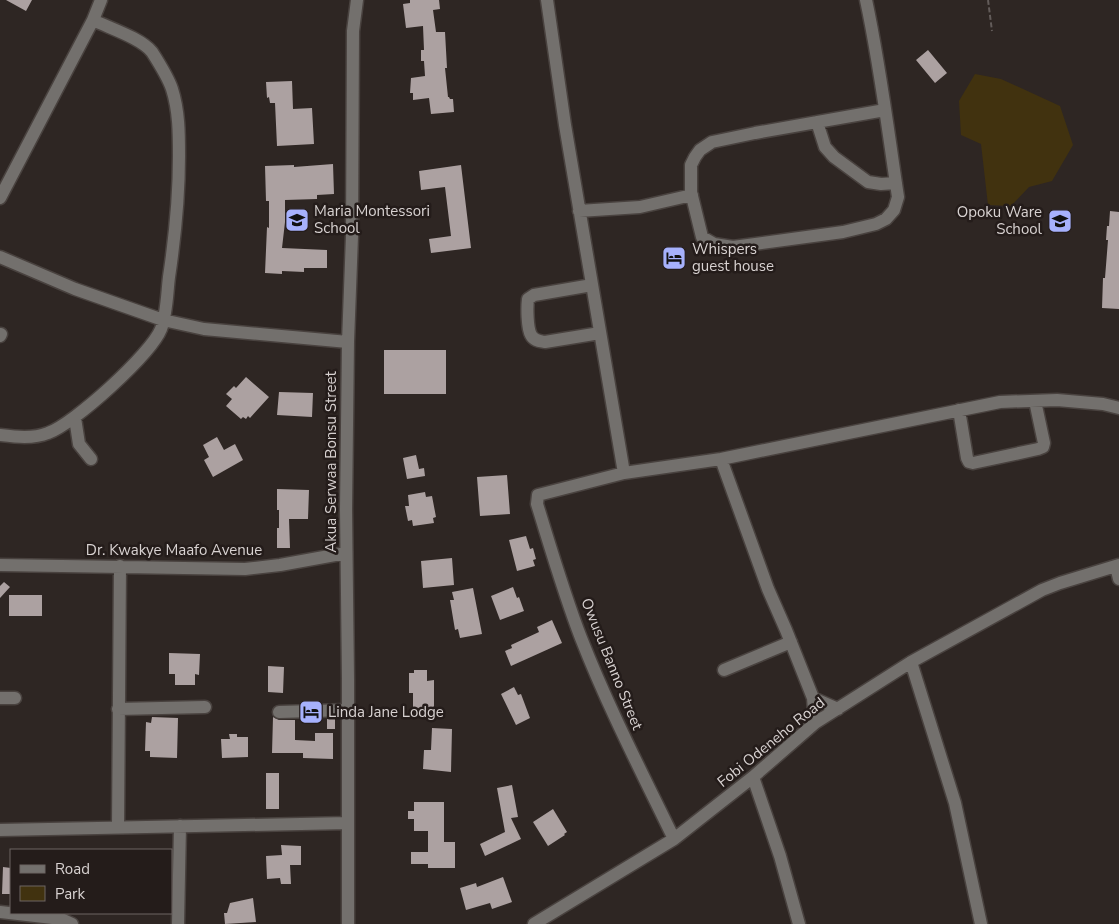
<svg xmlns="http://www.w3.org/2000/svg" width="1119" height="924" font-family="'Nunito Sans',sans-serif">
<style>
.green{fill:#41320f}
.building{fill:#aca1a1}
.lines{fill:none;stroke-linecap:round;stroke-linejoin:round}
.minor-casing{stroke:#49423f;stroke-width:15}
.path{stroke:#635c5a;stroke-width:2;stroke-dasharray:5 2.5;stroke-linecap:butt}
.minor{stroke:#73706d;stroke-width:12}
.labels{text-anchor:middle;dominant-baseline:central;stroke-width:5;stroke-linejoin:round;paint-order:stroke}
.poi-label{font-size:15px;fill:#d8d2d1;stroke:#241c1a;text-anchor:start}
.street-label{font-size:15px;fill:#d8d2d1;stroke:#241c1a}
</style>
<rect width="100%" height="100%" fill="#2e2623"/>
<!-- green -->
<path class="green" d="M975 74 1001 79 1060 106 1073 145 1052 181 1029 187 1011 206 988 205 981 144 961 135 959 101Z"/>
<!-- building -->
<path class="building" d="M6 0H32L26 11Z
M410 0H439L440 9 433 10 436 32H445L447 68H445L448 97H449L450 99H453L454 112 431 114 429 98 413 100V93H410L411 78 425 76 424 61H421V50H424L423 26 406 28 403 4 410 3Z
M928 50 947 73 935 83 916 60Z
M292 81 293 109 312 108 314 144 277 146 275 103H270L269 97 267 98 266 82Z
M333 164 334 194 317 195V199L285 200V222L282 248 327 250V268H304V272L282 271V274L265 273 267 227 269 228V201H266L265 166 294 165V167Z
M461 165 471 248 431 253 429 239 451 236 445 187 421 190 419 171Z
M1110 211 1119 212V309L1102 308 1103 278H1105L1108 240H1106L1107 226H1109Z
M384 350H446V394H384Z
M246 377 269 397 250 418 248 416 246 419 243 417 241 419 226 406 232 399 226 394 234 386 236 388Z
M279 392 313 393 312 417 277 415Z
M217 437 224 450 235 444 243 460 213 477 204 460 209 457 203 445Z
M416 455 419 469 424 468 425 476 407 479 403 458Z
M507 475 510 514 480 516 477 477Z
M277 489 309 490 308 519H289L290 548H277V528H279V510H277Z
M425 492 426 497 432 496 436 517 433 518 434 523 413 526 412 520 408 521 405 506H409L408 495Z
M526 536 530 549 533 548 536 559 533 560 535 566 517 571 509 540Z
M452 558 454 585 423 588 421 561Z
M4 582 10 587 0 598V586Z
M513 587 517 598 519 597 524 611 500 620 491 596Z
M473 588 482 634 460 638 458 629 455 630 450 600H454L452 592Z
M9 595H42V616H9Z
M552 620 562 643 511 666 505 651 512 648 511 645 539 632 537 627Z
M169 653 200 654 199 675 195 674V685H175V674H169Z
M268 666 284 667 283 693 268 692Z
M414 670H427V681L434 680V708L423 707V711H413V693H409V673H414Z
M514 687 518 695 521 694 530 718 516 725 501 694Z
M152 717 178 718 177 758 150 757V751H145L146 722 151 723Z
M273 717 279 720H295V740L315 741V733H333V759L303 758V753H272Z
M335 718V729H327V719Z
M432 728 452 729 451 772 423 769 424 750H431Z
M229 734H237V737H248V757L222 758 221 739H230Z
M266 773H279V809H266Z
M512 785 518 817 511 818 521 839 485 856 480 844 505 832 497 788Z
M414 802H444V842H455V868H428V864H411V852H428V831H414V819H408V811H414Z
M553 809 567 832 564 834 565 835 548 846 533 822Z
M281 845 301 846V865H290L291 884H281L280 878 267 879 266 856 282 855Z
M3 867 11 868V894H2Z
M503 877 512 902 492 909 490 903 466 910 460 888 476 883 477 887Z
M253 898 256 922 225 924 224 913H227L230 903Z"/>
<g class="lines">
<!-- minor casing -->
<g class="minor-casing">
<path id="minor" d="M547 0 565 125 624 473
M866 0C880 65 888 131 898 197L894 210 886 219 876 224 843 232 733 247 714 244 702 237 691 192V165L695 157 700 150 712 142 755 133 885 110
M817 122 825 147 834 157 868 182 881 184 896 183
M0 198 93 20 101 0
M579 211 640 207 692 195
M0 257 75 289 163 320 204 329 348 342
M592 285 534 295 528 299C527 307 527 328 531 335 534 341 540 341 545 342L600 333
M0 336 1 334
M959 410 967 458 969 462 973 463 1038 449 1043 447 1044 443 1035 401
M75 418 79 444 91 459
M0 435C16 437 33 439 48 433 74 424 151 354 161 329 167 313 167 293 169 277 175 237 179 197 179 156 179 134 179 111 172 89 168 77 159 63 152 52 141 38 109 28 93 20
M721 459 768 589 786 630 813 698 815 723
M0 565 245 569 280 565 346 553
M1116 566 1119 579
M911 662 955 803 981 924
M724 670 791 642
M0 698H15
M813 698 838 709
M118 709 205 707
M279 712 348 710
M753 777 780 856 799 924
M118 827 120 566
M0 830 348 823
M674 839C642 773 608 707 581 638 564 594 551 549 537 504L538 495 624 473 721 459 1000 402 1057 400 1103 404 1119 408
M0 912 61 919 72 924
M178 924 180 826
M348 924V679L346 509 348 342 352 236 353 31 357 0
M534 924 674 839 753 777 815 723 911 662 1042 590 1060 583 1119 565"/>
</g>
<!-- path -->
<path class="path" d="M988 0 992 31"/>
<!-- minor -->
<use href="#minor" class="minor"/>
</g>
<!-- icons -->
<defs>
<g id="school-square" transform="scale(1.25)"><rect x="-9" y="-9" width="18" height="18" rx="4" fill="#a6b1fc" stroke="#241c1a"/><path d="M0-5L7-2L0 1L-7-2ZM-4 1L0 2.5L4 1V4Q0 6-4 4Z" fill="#111"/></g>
<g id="hotel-square" transform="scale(1.25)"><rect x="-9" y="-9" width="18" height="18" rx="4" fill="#a6b1fc" stroke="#241c1a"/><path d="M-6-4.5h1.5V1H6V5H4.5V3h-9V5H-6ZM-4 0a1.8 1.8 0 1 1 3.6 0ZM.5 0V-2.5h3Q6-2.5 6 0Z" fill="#111"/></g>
</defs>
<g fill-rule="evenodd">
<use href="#school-square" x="297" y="220"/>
<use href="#school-square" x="1060" y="221"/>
<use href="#hotel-square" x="674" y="258"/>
<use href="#hotel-square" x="311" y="712"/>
</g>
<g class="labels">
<!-- poi labels -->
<g class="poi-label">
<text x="314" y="211">Maria Montessori<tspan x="314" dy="17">School</tspan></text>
<text x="1042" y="212" text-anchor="end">Opoku Ware<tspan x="1042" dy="17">School</tspan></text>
<text x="692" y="249">Whispers<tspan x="692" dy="17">guest house</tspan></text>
<text x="328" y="712">Linda Jane Lodge</text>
</g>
<!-- street labels -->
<g class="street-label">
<text transform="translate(331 462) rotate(-90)">Akua Serwaa Bonsu Street</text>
<text x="174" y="550">Dr. Kwakye Maafo Avenue</text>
<text transform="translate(612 664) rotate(68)">Owusu Banno Street</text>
<text transform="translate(771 742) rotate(-39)">Fobi Odeneho Road</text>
</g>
</g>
<!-- legend -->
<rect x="10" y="849" width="162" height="65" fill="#241c1a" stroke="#6c6563"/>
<rect x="20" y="865" width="25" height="8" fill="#73706d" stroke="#6c6563"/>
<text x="55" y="874" font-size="15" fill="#d8d2d1">Road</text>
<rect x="20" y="886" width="25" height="15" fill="#41320f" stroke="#6c6563"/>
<text x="55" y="899" font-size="15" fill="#d8d2d1">Park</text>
</svg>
